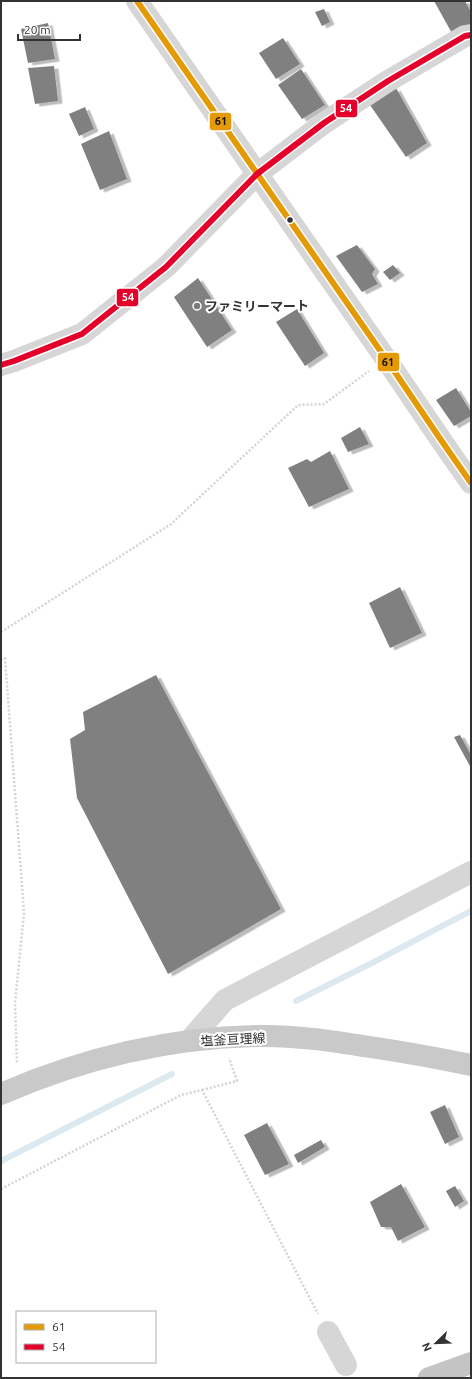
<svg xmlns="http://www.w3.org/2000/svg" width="472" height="1379" font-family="Ubuntu,'Noto Sans JP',sans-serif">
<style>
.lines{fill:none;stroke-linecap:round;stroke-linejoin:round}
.stream{stroke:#dce9f0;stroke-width:6}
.building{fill:#808080;filter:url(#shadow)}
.path{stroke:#d4d4d4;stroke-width:2.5;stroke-dasharray:2 2;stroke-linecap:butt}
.minor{stroke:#d6d6d6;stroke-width:22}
.major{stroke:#c9c9c9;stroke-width:22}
.highway{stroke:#c4c4c4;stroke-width:22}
.bus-1-casing{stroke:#fff;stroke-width:9}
.bus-2-casing{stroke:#fff;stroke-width:9}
.bus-1{stroke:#e39a05;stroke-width:6}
.bus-2{stroke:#e4002b;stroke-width:6}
.bus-dot{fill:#323232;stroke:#fff;stroke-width:1.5}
.poi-dot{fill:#7a7a7a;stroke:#fff;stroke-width:1.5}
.labels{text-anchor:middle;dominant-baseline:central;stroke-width:4;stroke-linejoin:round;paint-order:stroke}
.poi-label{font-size:13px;font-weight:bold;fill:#323232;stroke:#fff;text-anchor:start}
.street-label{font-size:13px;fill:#323232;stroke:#fff}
.line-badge{stroke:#fff;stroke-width:1.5}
.badge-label{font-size:11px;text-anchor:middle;font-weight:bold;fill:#fff}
.pale-badge-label{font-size:11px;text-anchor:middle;font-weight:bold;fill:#111}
</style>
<defs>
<filter id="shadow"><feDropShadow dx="4.5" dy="2.5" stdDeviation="0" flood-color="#0004"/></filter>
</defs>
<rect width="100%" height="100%" fill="#fff"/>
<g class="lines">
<!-- stream -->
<path class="stream" d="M296 1001 370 964 471 911
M1 1161 172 1074"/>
</g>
<!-- building -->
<path class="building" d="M434 1H465L471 12V24L453 35Z
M324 9 330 22 322 26 315 12Z
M48 23 55 59 28 63 21 29Z
M283 38 300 64 276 79 259 53Z
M54 66 58 101 35 104 28 68Z
M301 69 325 105 302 119 278 85Z
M396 88 427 143 406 157 370 105Z
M85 107 94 129 79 136 69 114Z
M109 131 127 179 100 190 81 144Z
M357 245 375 269 372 274 378 284 362 292 336 256Z
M393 265 400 273 390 280 383 272Z
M198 278 232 330 207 347 174 297Z
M297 309 324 353 305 366 276 322Z
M456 388 471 412V416L454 426 436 400Z
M360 427 369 444 348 452 341 438Z
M330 451 349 489 309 507 288 468 307 459 311 462Z
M400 587 422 633 390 648 369 603Z
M156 675 281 909 168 974 77 798 70 739 85 730 83 712Z
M460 735 471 755V768L454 737Z
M445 1105 459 1137 445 1144 430 1112Z
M267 1123 289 1164 265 1175 244 1135Z
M321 1140 325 1147 298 1163 294 1155Z
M401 1184 425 1227 398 1241 391 1227H381L370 1202Z
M455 1186 464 1201 455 1207 446 1191Z"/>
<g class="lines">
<!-- path -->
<path class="path" d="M1 632 171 524 298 405 324 404 369 371
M1 660 5 658 24 913 15 1003 17 1064
M202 1090 237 1081 229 1058
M1 1189 181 1095 202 1090 318 1314"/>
<!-- minor -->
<path class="minor" d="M137 1 386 359 441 440 471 483
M1 365 14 361 82 334 166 267 257 174 324 123 388 81 465 36 471 35
M189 1041 225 1000 471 872
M328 1332 346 1365"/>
<!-- major -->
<path class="major" d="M1 1094C81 1059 169 1038 256 1036 294 1035 332 1041 370 1047 404 1052 437 1058 471 1065"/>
<!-- highway -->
<path class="highway" d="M429 1378 471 1363"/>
<!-- bus-1 casing -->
<g class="bus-1-casing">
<path id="bus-1" d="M137 1 386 359 441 440 471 483"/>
</g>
<!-- bus-2 casing -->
<g class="bus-2-casing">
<path id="bus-2" d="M1 365 14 361 82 334 166 267 257 174 324 123 388 81 465 36 471 35"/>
</g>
<!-- bus-1 -->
<use href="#bus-1" class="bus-1"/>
<!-- bus-2 -->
<use href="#bus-2" class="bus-2"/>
</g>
<!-- markers -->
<circle class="bus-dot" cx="290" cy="220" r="3.5"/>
<circle class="poi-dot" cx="197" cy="306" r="4"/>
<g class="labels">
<!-- poi labels -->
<g class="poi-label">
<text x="205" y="306">ファミリーマート</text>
</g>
<!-- street labels -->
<g class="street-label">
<text transform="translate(233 1039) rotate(-3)">塩釜亘理線</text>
</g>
</g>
<g class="line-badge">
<rect x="335" y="99" width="23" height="19" rx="4" fill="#e4002b"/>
<rect x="209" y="112" width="23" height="19" rx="4" fill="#e39a05"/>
<rect x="116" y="288" width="23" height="19" rx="4" fill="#e4002b"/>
<rect x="377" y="352" width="23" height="20" rx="4" fill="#e39a05"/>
</g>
<g class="badge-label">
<text x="346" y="112">54</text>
<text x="128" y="301">54</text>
</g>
<g class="pale-badge-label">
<text x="221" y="125">61</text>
<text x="388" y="366">61</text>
</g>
<!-- border -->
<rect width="472" height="1379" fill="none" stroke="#323232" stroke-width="4"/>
<!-- legend -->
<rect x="16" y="1311" width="140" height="52" fill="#ffffff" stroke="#adadad"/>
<rect x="24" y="1324" width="20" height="6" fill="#e39a05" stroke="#adadad"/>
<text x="52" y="1331" font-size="12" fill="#323232">61</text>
<rect x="24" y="1344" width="20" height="6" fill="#e4002b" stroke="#adadad"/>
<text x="52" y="1351" font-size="12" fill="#323232">54</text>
<!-- north arrow -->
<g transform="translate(436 1343) rotate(247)" stroke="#ffffff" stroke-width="3" paint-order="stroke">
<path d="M0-3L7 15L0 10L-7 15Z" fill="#323232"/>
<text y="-6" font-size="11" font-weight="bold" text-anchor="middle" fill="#323232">N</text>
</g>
<!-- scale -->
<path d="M18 34v6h62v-6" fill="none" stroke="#323232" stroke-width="2"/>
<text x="24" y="34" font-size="12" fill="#323232" stroke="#ffffff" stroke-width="3" paint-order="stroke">20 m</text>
</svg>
